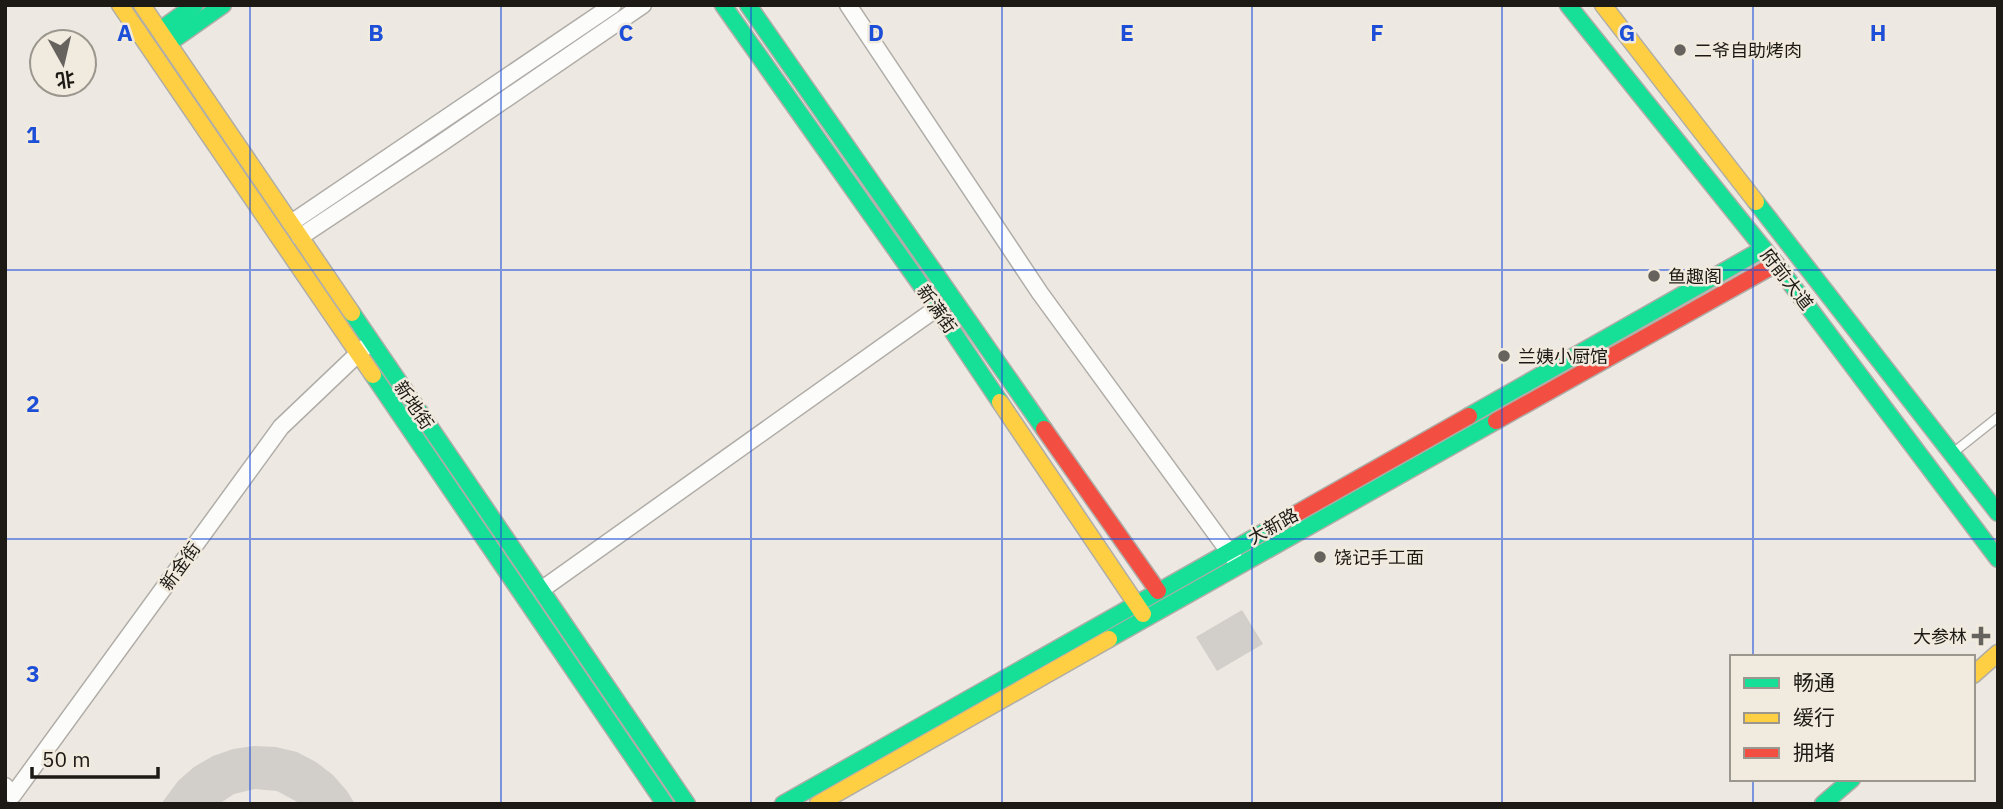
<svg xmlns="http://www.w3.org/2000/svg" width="2003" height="809" font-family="'IBM Plex Sans','Noto Sans SC',sans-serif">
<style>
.building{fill:#d2ceca}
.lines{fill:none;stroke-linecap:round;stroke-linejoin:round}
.lane-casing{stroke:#b0ada8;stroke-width:11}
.street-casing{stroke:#b0ada8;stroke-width:19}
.fast-casing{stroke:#b0ada8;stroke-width:19}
.slow-casing{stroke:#b0ada8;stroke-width:19}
.jam-casing{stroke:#b0ada8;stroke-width:19}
.lane{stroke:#fcfcfb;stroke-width:8}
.street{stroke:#fcfcfb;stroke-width:16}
.fast{stroke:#16e098;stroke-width:16}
.slow{stroke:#ffcf43;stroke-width:16}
.jam{stroke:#f24e42;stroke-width:16}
.grid{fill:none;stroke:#1d4ed8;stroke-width:2;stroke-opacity:0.55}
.poi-dot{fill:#66625d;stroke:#f1eade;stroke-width:2.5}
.labels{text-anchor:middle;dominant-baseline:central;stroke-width:5;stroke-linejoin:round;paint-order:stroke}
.poi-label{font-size:18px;fill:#1d1a16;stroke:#f1eade;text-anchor:start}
.street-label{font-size:18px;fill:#1d1a16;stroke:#f1eade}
.grid-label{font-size:23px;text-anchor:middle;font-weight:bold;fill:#1d4ed8;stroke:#f1eade;stroke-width:5;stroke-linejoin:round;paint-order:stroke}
</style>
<rect width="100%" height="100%" fill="#ede9e2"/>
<!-- building -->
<path class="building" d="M1242 610 1263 644 1217 671 1196 637Z
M254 746 276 747 297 752 316 762 333 775 347 791 355 804H301L277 791 255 789 234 794 219 804H161L178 781 194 767 213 756 233 749Z"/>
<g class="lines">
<!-- lane casing -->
<g class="lane-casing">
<path id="lane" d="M1954 452 1998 417"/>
</g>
<!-- street casing -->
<g class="street-casing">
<path id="street" d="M848 5 1040 293 1235 560
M291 223 613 5
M300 237 440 144 643 5
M541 590 937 308
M5 786 13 795 281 427 364 348"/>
</g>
<!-- fast casing -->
<g class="fast-casing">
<path id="fast" d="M723 5 937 308 1000 402
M748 5 1044 429
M1568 5 1776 264 1998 559
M160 30 195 5
M169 43 223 5
M1756 202 1998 513
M352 313 687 804
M373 375 665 804
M1469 416 1763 249
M1109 639 1496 421
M783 804 1285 520
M1823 804 1852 779"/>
</g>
<!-- slow casing -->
<g class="slow-casing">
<path id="slow" d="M120 5 373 375
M142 5 352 313
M1603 5 1756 202
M1000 402 1143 614
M1973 675 1998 653
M818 804 1109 639"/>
</g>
<!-- jam casing -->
<g class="jam-casing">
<path id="jam" d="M1496 421 1776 264
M1044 429 1158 591
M1285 520 1469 416"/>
</g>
<!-- lane -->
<use href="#lane" class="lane"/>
<!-- street -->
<use href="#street" class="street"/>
<!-- fast -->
<use href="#fast" class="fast"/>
<!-- slow -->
<use href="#slow" class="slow"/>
<!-- jam -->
<use href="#jam" class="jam"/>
</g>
<!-- grid -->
<path class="grid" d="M250 5V804M501 5V804M751 5V804M1002 5V804M1252 5V804M1502 5V804M1753 5V657M5 270H1998M5 539H1998M1753 779V804"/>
<!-- markers -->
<g class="poi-dot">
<circle cx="1680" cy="50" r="7"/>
<circle cx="1654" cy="276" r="7"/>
<circle cx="1504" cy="356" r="7"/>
<circle cx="1320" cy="557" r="7"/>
<path d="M1977.5 625.5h7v7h7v7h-7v7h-7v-7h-7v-7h7z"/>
</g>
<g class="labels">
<!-- poi labels -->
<g class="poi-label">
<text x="1694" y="50">二爷自助烤肉</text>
<text x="1668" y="276">鱼趣阁</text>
<text x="1518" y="356">兰姨小厨馆</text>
<text x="1334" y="557">饶记手工面</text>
<text x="1967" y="636" text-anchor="end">大参林</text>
</g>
<!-- street labels -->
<g class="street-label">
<text transform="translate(1787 279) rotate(52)">府前大道</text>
<text transform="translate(937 309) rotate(55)">新满街</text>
<text transform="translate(414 405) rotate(56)">新地街</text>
<text transform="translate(1273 526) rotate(-29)">大新路</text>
<text transform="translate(180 566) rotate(-54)">新金街</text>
</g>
</g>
<g class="grid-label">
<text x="125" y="41">A</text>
<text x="376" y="41">B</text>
<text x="626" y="41">C</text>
<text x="876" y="41">D</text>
<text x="1127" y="41">E</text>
<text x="1377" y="41">F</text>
<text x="1627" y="41">G</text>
<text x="1878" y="41">H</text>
<text x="33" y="143">1</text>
<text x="33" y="412">2</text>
<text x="33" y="682">3</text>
</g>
<!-- border -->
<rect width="2003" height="809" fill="none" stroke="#1d1a16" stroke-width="14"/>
<!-- legend -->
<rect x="1730" y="655" width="245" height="126" fill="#f1eade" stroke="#9c978e" stroke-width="2"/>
<rect x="1744" y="678" width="35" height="10" fill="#16e098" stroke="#9c978e" stroke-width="2"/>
<text x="1793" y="690" font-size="21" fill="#1d1a16">畅通</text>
<rect x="1744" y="713" width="35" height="10" fill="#ffcf43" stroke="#9c978e" stroke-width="2"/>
<text x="1793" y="725" font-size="21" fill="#1d1a16">缓行</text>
<rect x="1744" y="748" width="35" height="10" fill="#f24e42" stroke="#9c978e" stroke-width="2"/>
<text x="1793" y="760" font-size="21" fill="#1d1a16">拥堵</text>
<!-- north arrow -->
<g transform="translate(63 63) rotate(172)"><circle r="33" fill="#f1eade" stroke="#9c978e" stroke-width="2"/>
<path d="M0-5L12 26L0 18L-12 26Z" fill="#66625d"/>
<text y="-10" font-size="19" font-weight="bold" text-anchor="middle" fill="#1d1a16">北</text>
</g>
<!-- scale -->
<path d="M32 767v10h126v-10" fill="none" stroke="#1d1a16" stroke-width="3.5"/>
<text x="42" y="767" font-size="21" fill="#1d1a16" stroke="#f1eade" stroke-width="5" paint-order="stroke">50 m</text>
</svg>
